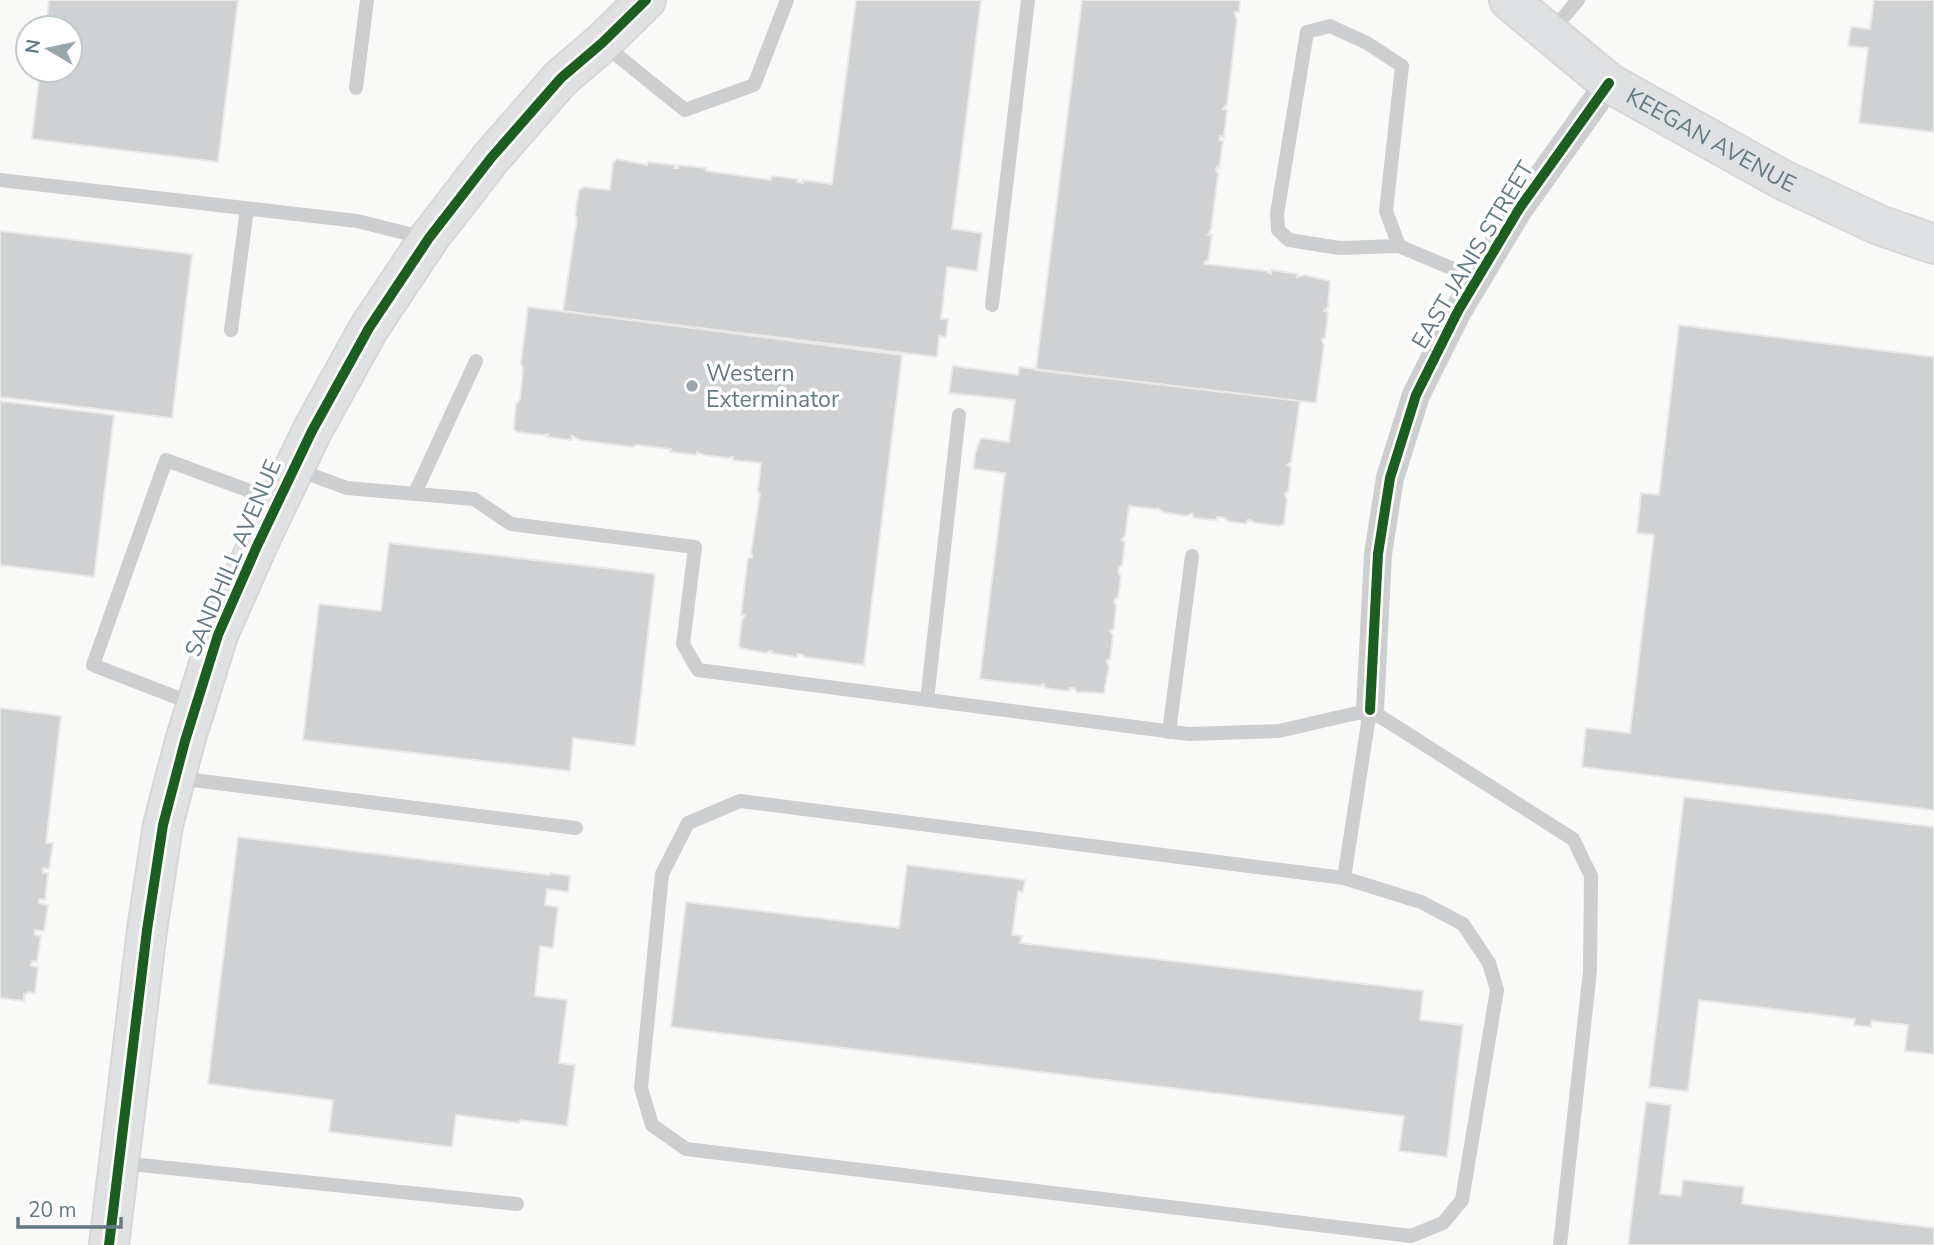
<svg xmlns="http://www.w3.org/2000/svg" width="1934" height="1245" font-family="'Nunito Sans',sans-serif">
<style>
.building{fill:#cfd1d2;stroke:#e8e8e8;stroke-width:2}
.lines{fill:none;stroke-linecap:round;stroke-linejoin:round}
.secondary-casing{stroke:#d6d7d7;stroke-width:42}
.lane{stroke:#cdcecf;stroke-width:14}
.street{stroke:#cdcecf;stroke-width:28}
.secondary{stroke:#e0e1e2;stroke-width:38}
.cycleway-casing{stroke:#fff;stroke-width:15}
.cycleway{stroke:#1b5e20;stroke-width:10}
.poi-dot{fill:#98a6ac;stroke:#fff;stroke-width:2.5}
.labels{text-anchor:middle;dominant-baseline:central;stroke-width:7;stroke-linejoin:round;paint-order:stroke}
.street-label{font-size:23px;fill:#647a83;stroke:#fff}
.poi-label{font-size:23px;fill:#647a83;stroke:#fff;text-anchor:start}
</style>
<rect width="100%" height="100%" fill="#f9f9f8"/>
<!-- building -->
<path class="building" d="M49 0H238L218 162 32 139 40 70H70V28H46Z
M856 0H981L952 229 982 233 977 271 947 267 941 319H948L946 337 939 336 937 357 563 311 577 218 575 215 579 190 584 187 610 190 613 163 617 159 647 165 648 162 675 165 674 168H678V165L706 168V171L771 180 772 176 798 179 797 182 803 183V180L832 184Z
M1082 0H1240L1239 12H1235V15L1237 19 1227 104 1223 109 1227 110 1224 137 1220 136 1219 140 1223 141 1219 168 1217 167 1216 170 1218 174 1211 229 1208 235H1212L1208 261H1205L1204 264 1266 271 1271 274V270L1298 274 1297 277 1305 275 1330 281 1328 307 1324 311 1328 312 1325 338H1322V341L1324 345 1316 403 1036 370Z
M1874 0H1934V132L1859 123 1868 48 1848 46 1851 27 1870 29Z
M0 231 192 254 172 418 0 397Z
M528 307 902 355 864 665 805 657 802 654H797V657L771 653 772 651H769L766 653 740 648 739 645 742 620 745 615H741L748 558H752V556L751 553 760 494 758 491 761 463 733 460V457L728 458 703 455 697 452 696 455 670 452 671 449 637 445 632 447 579 440 572 436V440L547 437 548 434 543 435 517 432 514 429 516 404 520 400 523 369 521 363Z
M1679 325 1934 357V810L1582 767 1586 728 1630 733 1654 535 1637 533 1641 493 1659 495Z
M953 366 1018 375 1019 367 1300 401 1291 462 1287 465 1291 467 1288 492 1285 493V496L1287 499 1284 524 1279 526 1255 523 1252 521 1248 520 1246 524 1227 521 1225 518 1217 517V520H1215L1194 518 1192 513 1187 516 1162 512 1158 508 1156 509 1129 506 1125 536 1121 540 1125 542 1122 566 1119 567 1118 572 1121 577 1118 598H1116L1114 602 1116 606 1114 628 1110 631 1113 635 1110 660H1107V663L1109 666 1104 693 1077 692 1074 688H1070V690L1067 691 1045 688 1044 684 1040 686 980 679 1005 473 974 469 975 454 981 438 1009 442 1015 400 949 393Z
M0 401 114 415 94 577 0 565Z
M389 543 655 574 635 746 573 738 570 771 303 740 319 604 381 611Z
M0 708 61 716 46 843H53L49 869 43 868V873H48L45 900 39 899V903L48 905 44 931 35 930V935L41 936 37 962 32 961 31 966 38 967 35 993 28 992 27 994H24V1001L0 998Z
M1684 797 1934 827V1054L1905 1051 1908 1025 1872 1021 1871 1027 1854 1025 1855 1019 1699 1000 1688 1091 1649 1087Z
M238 837 550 875V873L570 876 568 892 547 889 545 905 558 907 553 948 540 946 535 996 567 1000 559 1063 575 1065 567 1126 520 1120 519 1123 456 1115 452 1147 329 1132 333 1100 208 1084Z
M907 865 1025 880 1023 892 1018 891 1012 935 1022 936 1020 943 1423 991 1420 1020 1463 1025 1447 1157 1399 1151 1404 1116 671 1027 686 902 899 928Z
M1646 1102 1671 1105 1660 1194 1681 1196 1683 1180 1744 1187 1742 1204 1934 1228V1245H1628Z"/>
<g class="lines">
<!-- secondary casing -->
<g class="secondary-casing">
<g id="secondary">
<path id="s1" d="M1509 0 1609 83 1783 180 1879 225 1934 244"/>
<path d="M109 1245 147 930 163 825 185 741 218 635 257 546 312 431 369 328 429 238 491 158 561 78 602 43 646 0"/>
</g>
</g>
<!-- lane -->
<path class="lane" d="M1550 33 1578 0
M603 44 685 110 754 85 787 0
M356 88 367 0
M0 180 357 221 425 238
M1399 246 1339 248 1289 240 1278 230 1277 214 1307 32 1330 26 1367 43 1402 66 1386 211 1399 246 1477 279
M992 305 1028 0
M231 330 247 209
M295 469 347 488 474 499 511 524 695 547 683 644 698 670 1189 734 1279 731 1370 710 1573 839 1591 876 1590 971 1560 1245
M415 493 476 361
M927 700 959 415
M196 705 93 665 166 460 277 501
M1169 732 1192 556
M177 778 576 828
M1344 878 1421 902 1463 924 1489 963 1497 990 1462 1200 1443 1223 1411 1236 686 1149 652 1125 641 1088 662 874 688 823 740 801 1344 878 1370 710
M121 1163 517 1204"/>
<!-- street -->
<path class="street" d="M1370 710 1378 554 1390 478 1416 395 1458 311 1519 209 1609 83"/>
<!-- secondary -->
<use href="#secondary" class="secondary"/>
<!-- cycleway casing -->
<g class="cycleway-casing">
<path id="cycleway" d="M1370 710 1378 554 1390 478 1416 395 1458 311 1519 209 1609 83
M109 1245 147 930 163 825 185 741 218 635 257 546 312 431 369 328 429 238 491 158 561 78 602 43 646 0"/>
</g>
<!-- cycleway -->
<use href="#cycleway" class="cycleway"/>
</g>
<!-- markers -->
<circle class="poi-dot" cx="692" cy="386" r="7"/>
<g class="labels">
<!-- street labels -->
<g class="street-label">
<text stroke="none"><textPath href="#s1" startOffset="247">KEEGAN AVENUE</textPath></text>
<text transform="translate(1473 255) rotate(-59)">EAST JANIS STREET</text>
<text transform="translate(233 558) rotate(-67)">SANDHILL AVENUE</text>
</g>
<!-- poi labels -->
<g class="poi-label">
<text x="706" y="373">Western<tspan x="706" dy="26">Exterminator</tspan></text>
</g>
</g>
<!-- north arrow -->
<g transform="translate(49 49) rotate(279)"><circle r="33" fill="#ffffff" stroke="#c1cacd" stroke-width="2"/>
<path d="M0-5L12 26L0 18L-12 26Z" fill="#98a6ac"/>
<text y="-10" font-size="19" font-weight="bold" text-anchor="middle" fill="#647a83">N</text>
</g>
<!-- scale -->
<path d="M18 1217v10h103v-10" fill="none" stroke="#647a83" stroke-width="3.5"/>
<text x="28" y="1217" font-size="21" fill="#647a83" stroke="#ffffff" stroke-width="5" paint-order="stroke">20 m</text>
</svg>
